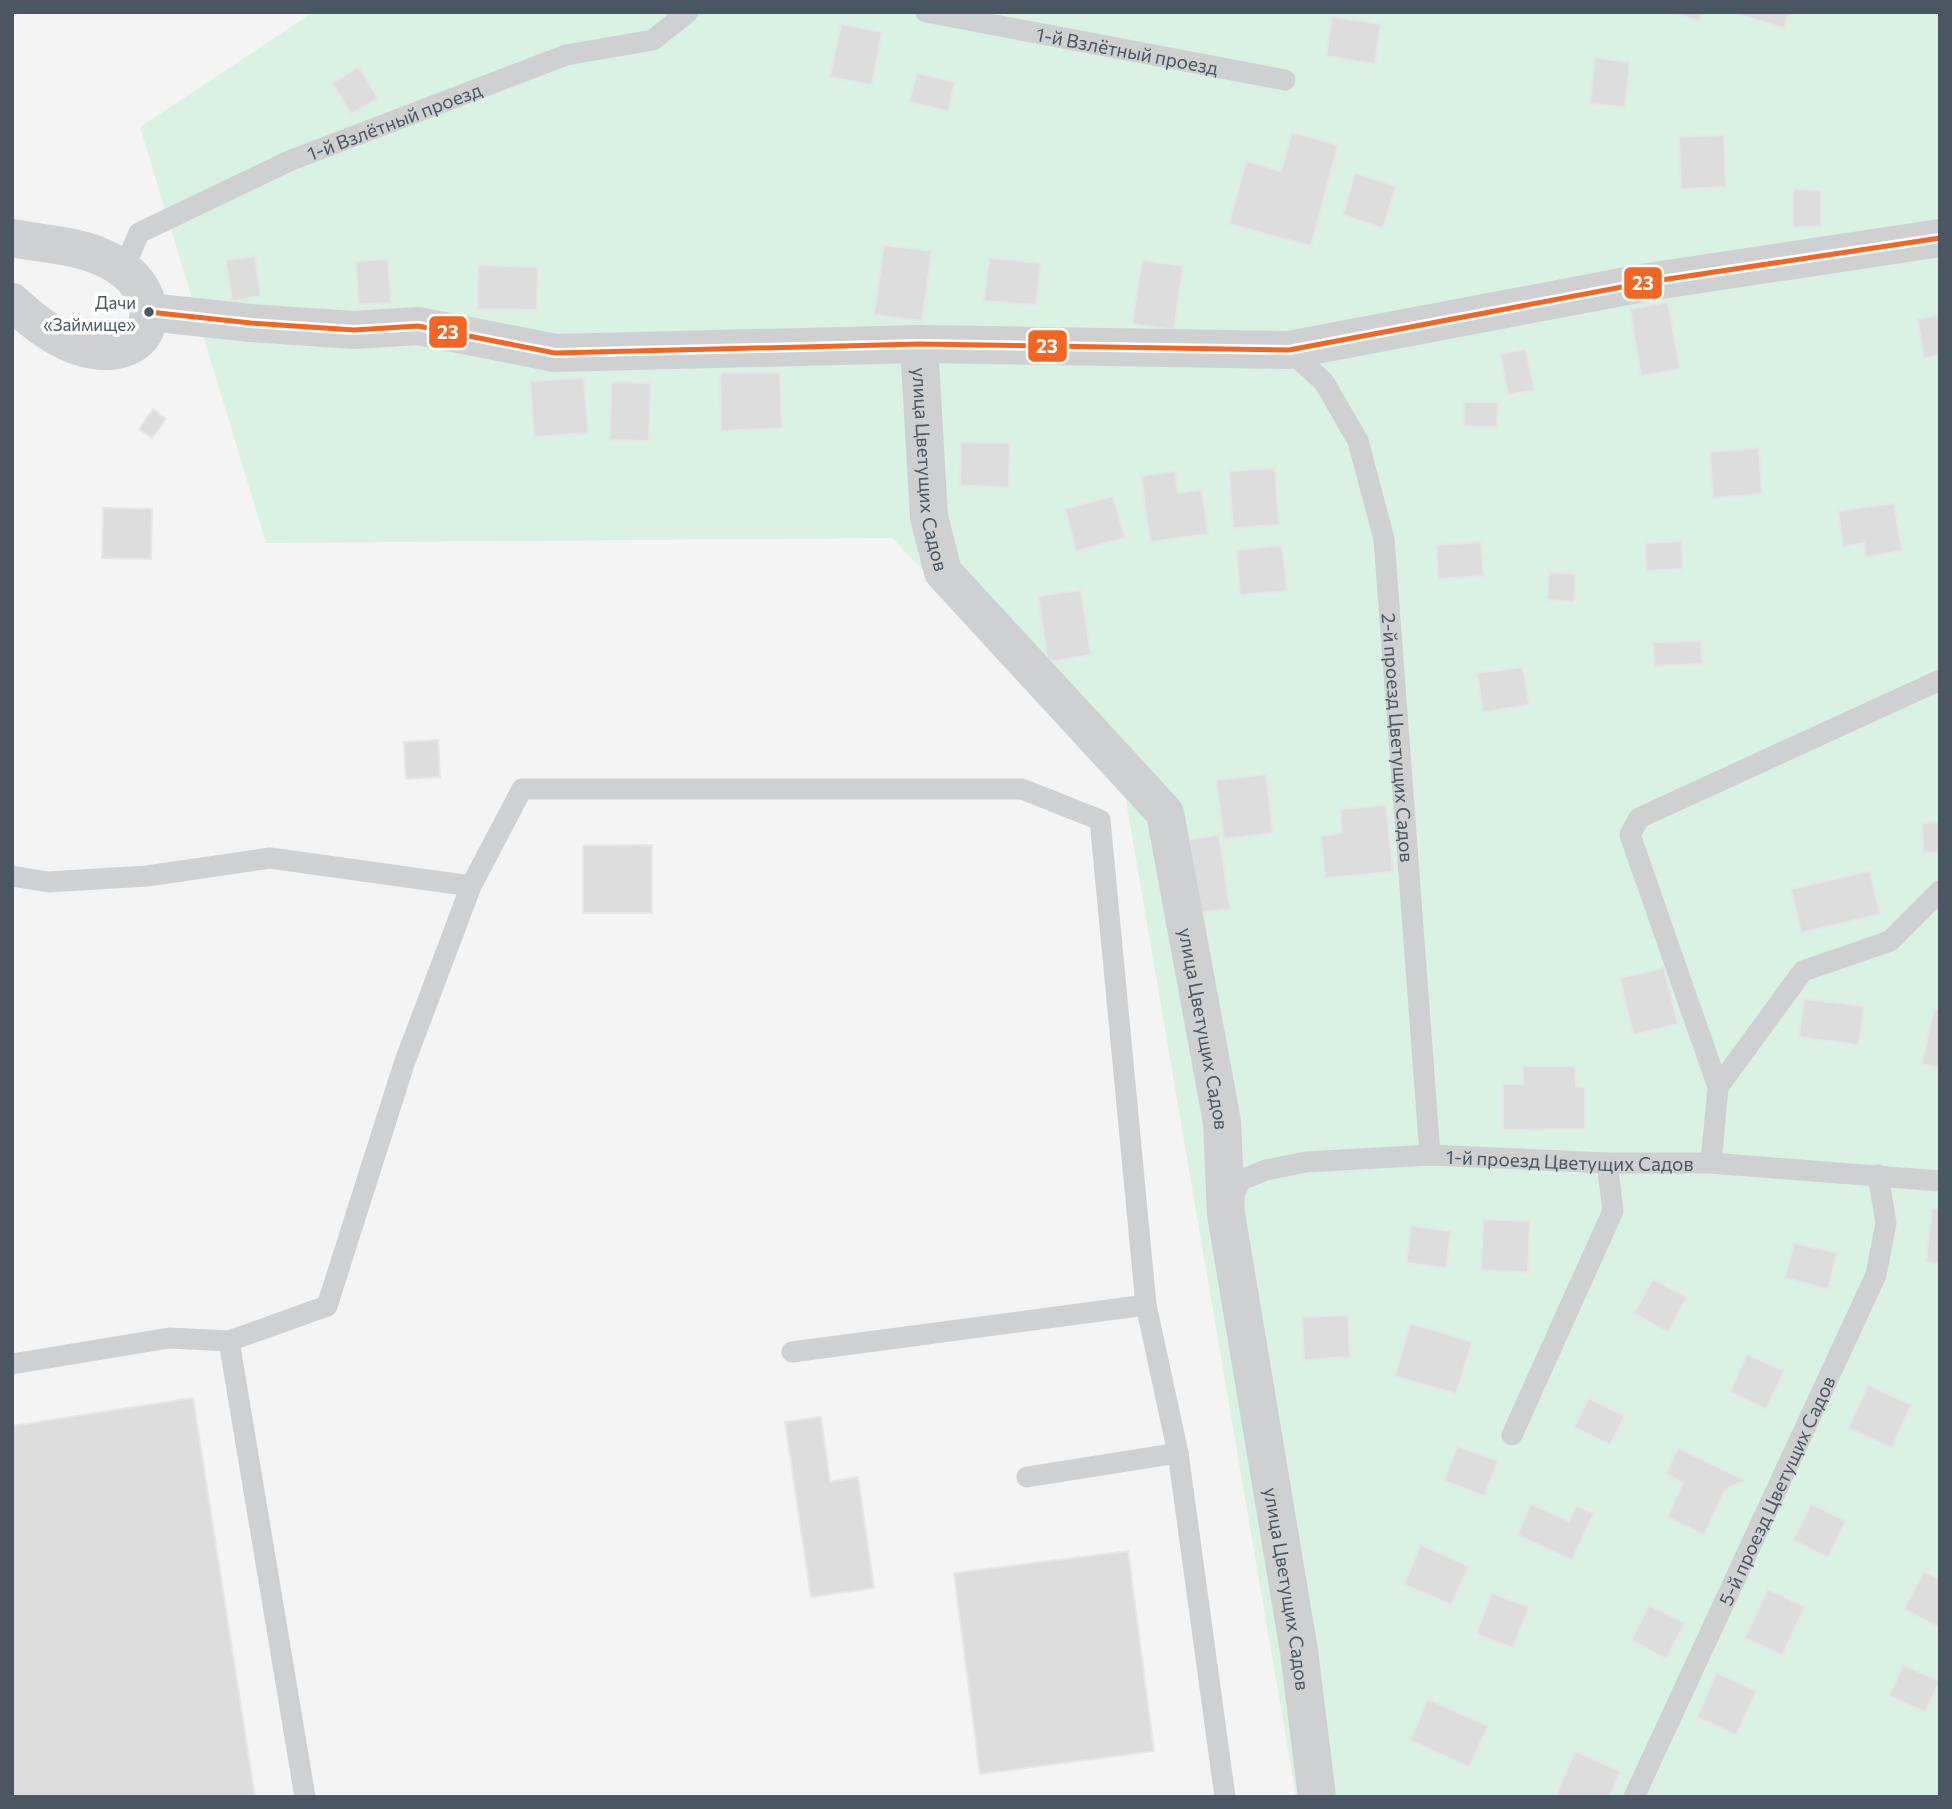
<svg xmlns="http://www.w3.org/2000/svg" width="1952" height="1809" font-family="Commissioner,sans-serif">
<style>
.green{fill:#d9f2e3}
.building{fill:#ddddde;stroke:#e5e6e7;stroke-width:2}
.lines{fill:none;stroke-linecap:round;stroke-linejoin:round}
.lane{stroke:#ced0d2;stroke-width:21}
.street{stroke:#ced0d2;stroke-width:38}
.bus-1-casing{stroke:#fff;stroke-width:10}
.bus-1{stroke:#f26522;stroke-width:5}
.bus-dot{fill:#4a5661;stroke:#fff;stroke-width:2.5}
.labels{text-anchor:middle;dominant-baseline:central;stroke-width:7;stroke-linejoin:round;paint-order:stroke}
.bus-label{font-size:17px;fill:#4a5661;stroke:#fff;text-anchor:end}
.street-label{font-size:19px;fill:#4a5661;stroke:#fff}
.line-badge{stroke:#fff;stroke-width:2.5}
.badge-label{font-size:19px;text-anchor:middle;font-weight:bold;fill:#fff}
</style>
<rect width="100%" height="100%" fill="#f4f4f4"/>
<!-- green -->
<path class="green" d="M313 12H1940V1797H1296L1122 777 892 538 266 543 140 127Z"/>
<!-- building -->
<path class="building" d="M1672 12H1702L1699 21Z
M1730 12H1789L1784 28Z
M1332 17 1381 24 1375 64 1326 56Z
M841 24 882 32 872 85 830 77Z
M1595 58 1630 62 1625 107 1590 104Z
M359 67 378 98 351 114 332 83Z
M917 73 955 82 948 111 909 102Z
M1292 132 1338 145 1311 246 1229 224 1246 161 1281 171Z
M1724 135 1726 187 1681 189 1679 137Z
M1355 173 1396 186 1383 228 1343 215Z
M1793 189 1821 190V227H1793Z
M884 245 932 251 922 321 874 315Z
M255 256 261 296 232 301 226 260Z
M989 258 1041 263 1036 305 984 301Z
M388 259 391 303 358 304 356 261Z
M1142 260 1183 266 1174 330 1132 324Z
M478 265 538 267 537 310 477 309Z
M1668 302 1680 369 1641 376 1630 309Z
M1940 315V355L1924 358 1917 319Z
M1526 349 1534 390 1508 395 1500 354Z
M780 372 782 428 721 431 720 373Z
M584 378 588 433 534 437 530 381Z
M611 382 651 383 649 441 610 440Z
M1464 402H1498L1497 427 1464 426Z
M153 409 166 419 152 438 139 429Z
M961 442 1010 443 1009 487 960 486Z
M1759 448 1762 494 1713 498 1710 452Z
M1275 468 1279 525 1233 528 1229 471Z
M1175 471 1178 493 1202 490 1208 534 1150 542 1141 476Z
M1113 496 1125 538 1076 551 1065 509Z
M1894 503 1902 551 1866 557 1864 543 1843 547 1838 511Z
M103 508 152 509 151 559 102 558Z
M1682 541 1683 569 1646 571 1645 543Z
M1481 542 1484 576 1438 579 1436 545Z
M1282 545 1287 591 1240 595 1236 550Z
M1549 572 1576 574 1574 602 1547 600Z
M1081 590 1091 655 1048 662 1038 596Z
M1701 641 1702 664 1654 666 1653 642Z
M1523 667 1529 705 1483 712 1477 673Z
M438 740 440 777 406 779 404 742Z
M1266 774 1273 833 1224 839 1216 780Z
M1386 805 1393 872 1325 878 1321 836 1342 833 1340 809Z
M1940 822V852L1923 853 1922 823Z
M1219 835 1230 909 1200 913 1189 839Z
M652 845V913H583V846Z
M1870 871 1880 914 1801 933 1791 889Z
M1664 968 1678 1024 1633 1035 1620 978Z
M1804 999 1864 1006 1859 1045 1799 1037Z
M1934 1009 1940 1010V1068L1922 1064Z
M1523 1066H1575L1576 1086 1585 1087V1129L1503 1130V1084H1523Z
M1932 1208H1940V1264L1926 1262Z
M1483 1219 1530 1221 1528 1272 1481 1270Z
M1411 1226 1451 1231 1446 1268 1406 1263Z
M1794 1243 1837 1253 1828 1289 1785 1278Z
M1653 1279 1687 1297 1668 1332 1634 1313Z
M1348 1315 1350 1357 1304 1360 1302 1317Z
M1410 1323 1472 1342 1456 1394 1395 1376Z
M1747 1354 1784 1371 1766 1409 1730 1392Z
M1868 1385 1911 1405 1892 1448 1848 1428Z
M193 1398 255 1797H12V1426Z
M1589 1398 1625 1416 1610 1445 1574 1427Z
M821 1417 830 1482 858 1477 874 1588 811 1597 785 1422Z
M1457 1446 1498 1461 1484 1496 1444 1481Z
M1678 1448 1745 1480 1725 1490 1704 1535 1667 1517 1683 1483 1666 1474Z
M1531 1504 1569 1521 1576 1506 1594 1513 1572 1560 1517 1535Z
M1811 1504 1846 1521 1828 1558 1793 1540Z
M1421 1545 1469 1566 1451 1605 1404 1584Z
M1128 1551 1154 1751 980 1774 954 1573Z
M1924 1571 1940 1580V1628L1904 1609Z
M1768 1589 1805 1607 1782 1655 1745 1638Z
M1492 1593 1529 1607 1513 1648 1476 1634Z
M1649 1605 1685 1623 1666 1659 1631 1640Z
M1903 1665 1940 1681 1925 1712 1889 1696Z
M1717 1673 1757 1691 1736 1735 1697 1717Z
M1428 1699 1488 1726 1469 1767 1410 1740Z
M1575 1751 1621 1772 1609 1797H1555Z"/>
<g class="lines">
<!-- lane -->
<g class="lane">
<path id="s1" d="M926 12 1285 80"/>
<path id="s2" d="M124 268 139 233 289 161 566 55 653 40 688 12"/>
<path id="s3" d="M1289 350 1324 382 1358 441 1384 539 1430 1155"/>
<path d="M12 876 48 882 147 876 270 858 471 886"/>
<path d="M1718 1087 1803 971 1890 941 1940 891"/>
<path d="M1711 1163 1718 1087 1630 835 1639 818 1940 680"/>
<path id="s4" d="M1231 1201 1241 1180 1266 1170 1306 1162 1430 1155 1607 1163H1711L1940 1181"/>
<path d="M229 1341 305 1797"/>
<path d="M792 1352 1146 1305"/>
<path d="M12 1364 169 1338 229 1341 327 1306 404 1064 471 886 522 789H1022L1100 820 1146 1305 1178 1453 1225 1797"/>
<path d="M1512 1435 1613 1211 1607 1163"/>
<path d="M1027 1477 1178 1453"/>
<path id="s5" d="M1634 1797 1876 1275 1886 1223 1878 1175"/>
</g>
<!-- street -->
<g class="street">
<path d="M12 238C43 244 78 245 106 259 171 289 159 367 84 348 57 341 32 320 12 302"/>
<path d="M149 312 251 323 354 330 418 326 555 353 919 344 1289 350 1648 282 1940 238"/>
<path id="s6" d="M919 344 929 517 943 572 1165 813 1222 1122 1226 1214 1299 1651 1317 1797"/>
</g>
<!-- bus-1 casing -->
<g class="bus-1-casing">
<path id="bus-1" d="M149 312 251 323 354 330 418 326 555 353 919 344 1289 350 1648 282 1940 238"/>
</g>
<!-- bus-1 -->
<use href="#bus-1" class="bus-1"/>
</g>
<!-- markers -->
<circle class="bus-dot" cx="149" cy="312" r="6"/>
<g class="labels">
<!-- bus labels -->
<g class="bus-label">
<text x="136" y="302">Дачи<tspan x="136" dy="22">«Займище»</tspan></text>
</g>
<!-- street labels -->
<g class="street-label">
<text stroke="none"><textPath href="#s1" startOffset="205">1-й Взлётный проезд</textPath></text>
<text stroke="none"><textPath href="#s2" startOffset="317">1-й Взлётный проезд</textPath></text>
<text stroke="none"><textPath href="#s6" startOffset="126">улица Цветущих Садов</textPath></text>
<text stroke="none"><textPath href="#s3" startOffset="416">2-й проезд Цветущих Садов</textPath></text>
<text stroke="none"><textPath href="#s6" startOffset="777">улица Цветущих Садов</textPath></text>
<text stroke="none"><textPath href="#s4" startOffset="355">1-й проезд Цветущих Садов</textPath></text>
<text stroke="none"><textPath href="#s5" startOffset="338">5-й проезд Цветущих Садов</textPath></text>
<text stroke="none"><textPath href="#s6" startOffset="1344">улица Цветущих Садов</textPath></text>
</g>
</g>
<g class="line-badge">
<rect x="1623" y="266" width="40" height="34" rx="7" fill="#f26522"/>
<rect x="428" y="315" width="40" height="34" rx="7" fill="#f26522"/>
<rect x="1027" y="329" width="41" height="34" rx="7" fill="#f26522"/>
</g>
<g class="badge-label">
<text x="1643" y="290">23</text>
<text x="448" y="339">23</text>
<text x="1047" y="353">23</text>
</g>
<!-- border -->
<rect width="1952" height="1809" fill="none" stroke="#4a5661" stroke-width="28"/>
</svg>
